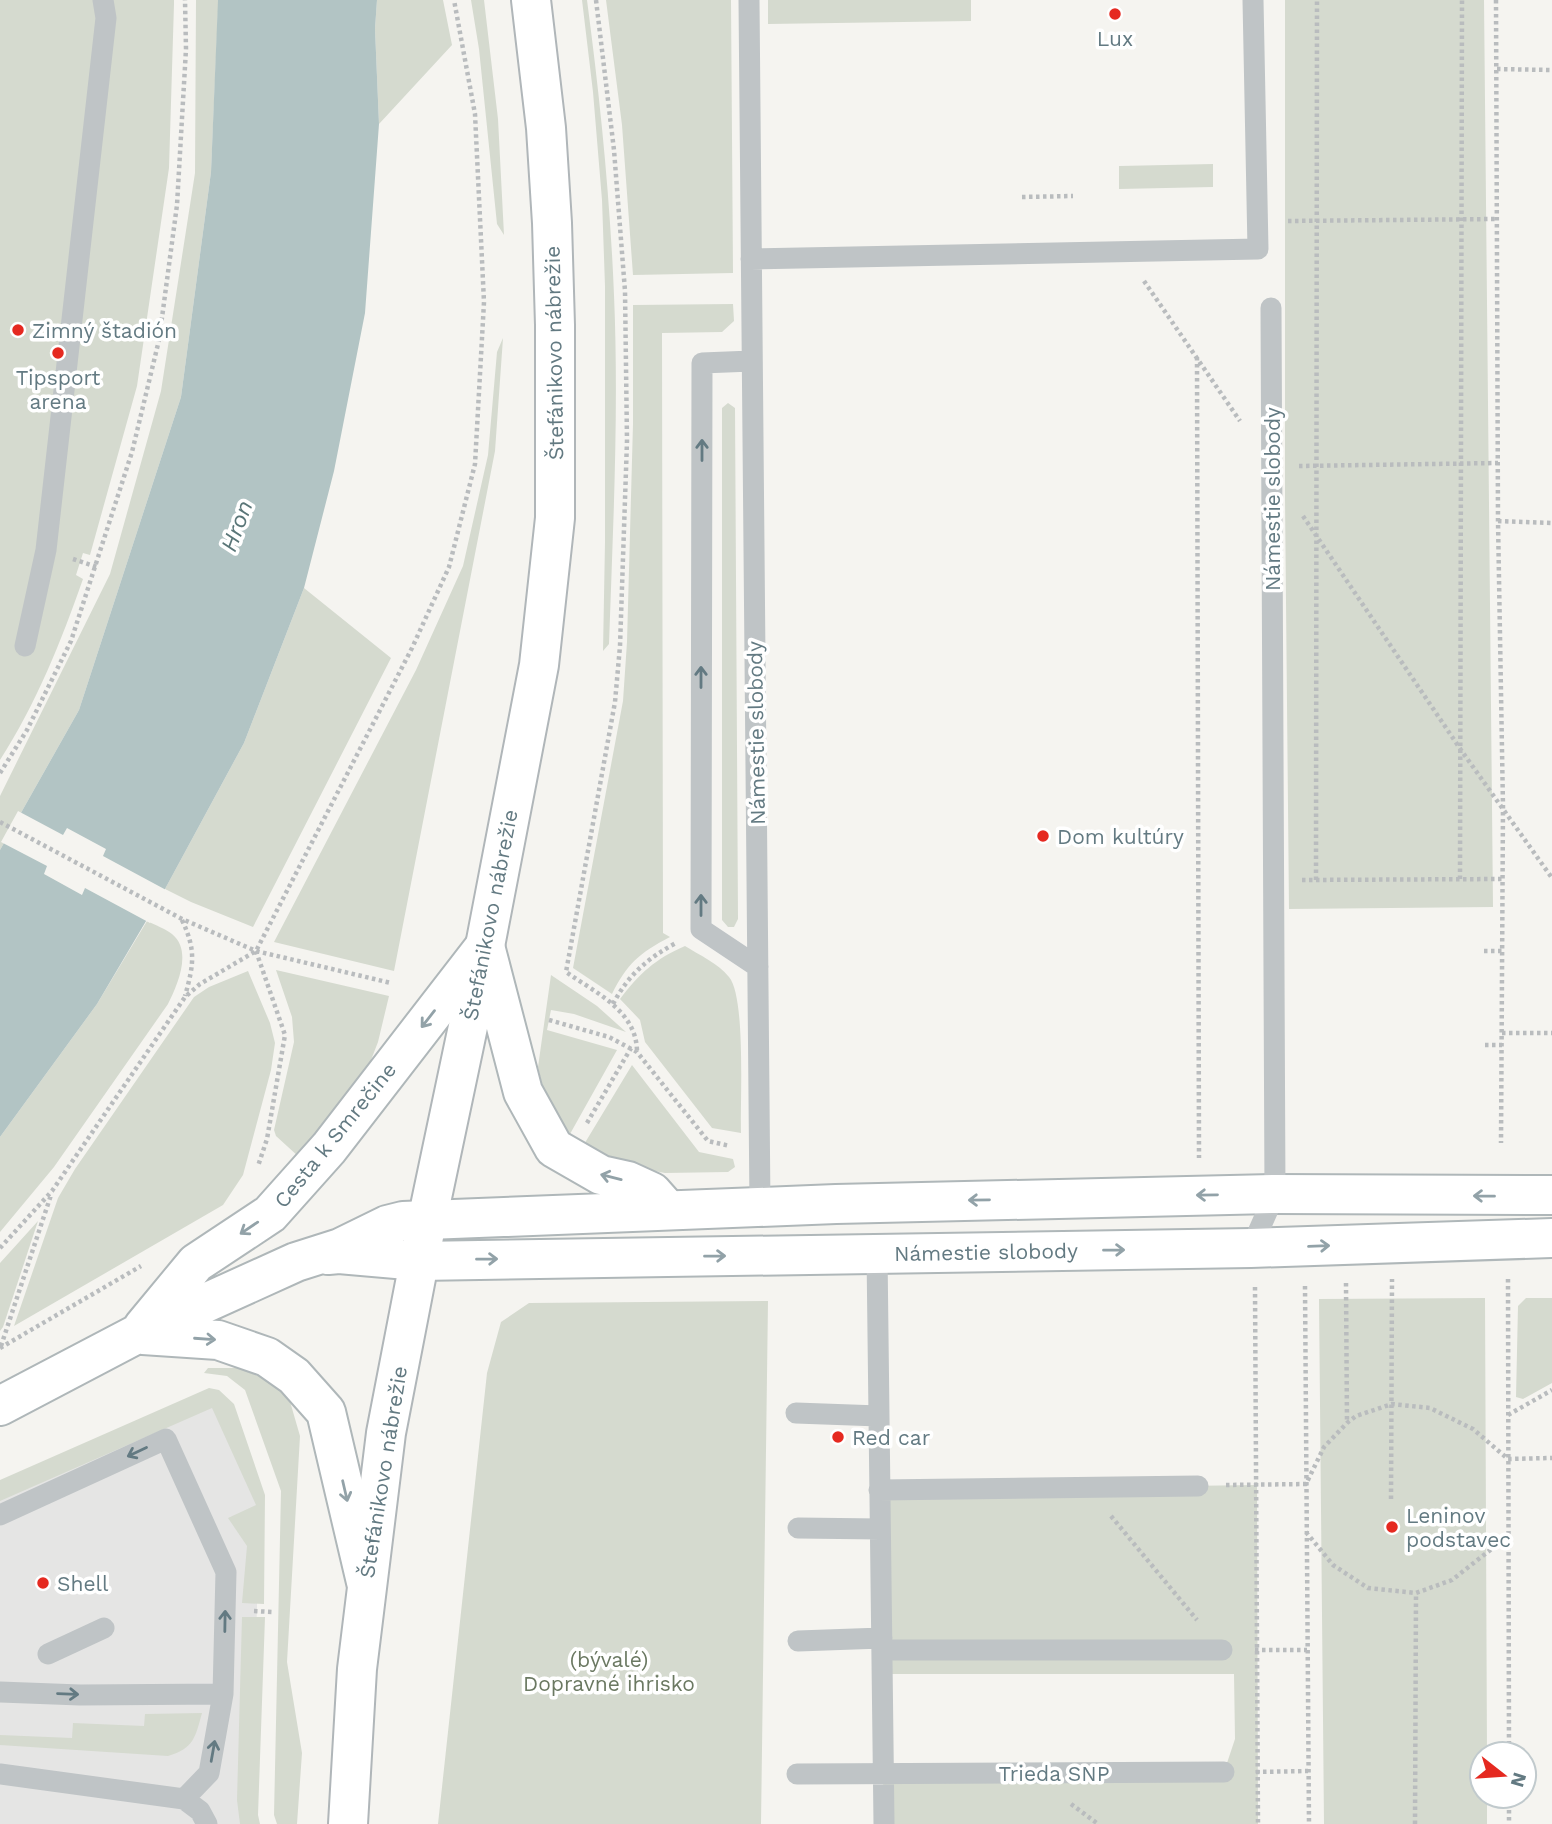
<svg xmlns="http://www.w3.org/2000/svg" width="1552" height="1824" font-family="'Work Sans',sans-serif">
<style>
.built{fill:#e5e5e4}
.green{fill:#d5dacf}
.water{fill:#b2c4c4}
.pier{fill:#f5f4f0}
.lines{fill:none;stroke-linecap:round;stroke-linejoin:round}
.secondary-casing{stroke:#afb7b9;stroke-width:42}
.primary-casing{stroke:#b0b6b9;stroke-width:42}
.path{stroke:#b9bcbe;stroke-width:4.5;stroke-dasharray:3.5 3.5;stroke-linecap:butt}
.lane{stroke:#bfc4c6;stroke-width:21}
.secondary{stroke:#fff;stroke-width:38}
.primary{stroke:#fff;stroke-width:38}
.oneway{stroke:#637a82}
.oneway2{stroke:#92a2a8}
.poi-dot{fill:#e52920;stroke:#fff;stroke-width:2.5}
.labels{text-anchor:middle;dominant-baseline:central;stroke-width:7;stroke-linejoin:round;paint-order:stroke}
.poi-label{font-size:21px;fill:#637a82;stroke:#fff;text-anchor:start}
.street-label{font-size:21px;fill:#637a82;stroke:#fff}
.park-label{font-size:21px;fill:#6b7962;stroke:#fff}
.water-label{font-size:23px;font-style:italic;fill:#5a7678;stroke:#fff}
</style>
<rect width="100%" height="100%" fill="#f5f4f0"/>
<!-- built -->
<path class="built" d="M216 1397 260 1498 251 1824H0V1495Z"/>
<!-- green -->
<path class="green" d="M0 0H174V4L169 168 137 386 90 555 83 553 76 575 83 579C61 642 36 704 0 760Z
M196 0H218V11L211 172 181 397 79 710 0 850V796L110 574 161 391 195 173Z
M377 0H443L452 45 379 124 375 29Z
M471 0H484L498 119 504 235 497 224 479 49Z
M582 0H587C600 98 610 196 614 295 619 411 613 528 609 644L603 651 605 542V286L602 200 593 92Z
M606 0H731L733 273 633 275 622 125Z
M768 0H971V21L768 24Z
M1285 0H1484L1493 907 1289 909 1285 498Z
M1213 164V187L1119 189V166Z
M733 304 734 321 722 332 662 333 663 933 670 937C639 953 627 964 612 994L573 968 623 701 627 642 633 424V305Z
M503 338 495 451 394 971 274 942 416 670 463 566 488 455 497 352Z
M728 403 735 408 738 919 734 927H728L722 920V408Z
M304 588 391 658 253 927 191 902 165 889 244 743Z
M147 921C155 925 166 929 172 934 193 951 177 986 168 1004L54 1167 0 1232V1137L97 1004Z
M685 946C699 955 718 963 729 977 746 997 740 1102 741 1133L712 1128 645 1042 640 1020 620 999C640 973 655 959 685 946Z
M276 970 389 996 378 1042 364 1078 299 1157 276 1136 274 1130 294 1042 292 1017Z
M248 971 270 1023 275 1043 271 1070 243 1175 223 1205 14 1326 58 1198 75 1169 194 997 209 987Z
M551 975 597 1006 626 1032 574 1014 551 1010 547 1030 617 1050 570 1134 546 1101 538 1067Z
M632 1065 699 1152 733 1159 735 1167 728 1172 665 1173 624 1165 583 1146Z
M38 1221 3 1327 0 1331V1263Z
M1485 1298 1487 1754H1482V1796H1487V1824H1324L1319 1299Z
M1526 1298H1552V1383L1523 1399 1516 1397 1518 1306Z
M768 1301 761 1824H438L487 1373 501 1322 529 1303Z
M208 1368H238L266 1379 289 1398 300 1436 287 1662 302 1753 297 1824H277L274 1815 281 1491 245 1390 227 1376 204 1373Z
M209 1388 219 1390 234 1404 265 1495 264 1604 242 1603 247 1546 228 1518 256 1505 212 1408 0 1501V1480Z
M1257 1485 1258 1824H884L883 1773 1224 1772 1235 1739 1234 1674H882L879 1490Z
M242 1617H265L258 1815 260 1824H240L237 1800Z
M202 1713C195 1738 194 1748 168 1756L0 1745V1735L72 1738 73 1723 144 1726 145 1714Z"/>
<!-- water -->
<path class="water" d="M218 0H377L375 29 379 124 365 313 334 471 304 588 244 743 165 889 97 1004 0 1137V850L79 710 181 397 211 172Z"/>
<!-- pier -->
<path class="pier" d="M18 811 63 835 67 828 106 849 103 856 168 891 150 923 85 888 82 895 44 874 47 866 1 842Z"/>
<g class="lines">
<!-- secondary casing -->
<g class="secondary-casing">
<path id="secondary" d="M485 946 523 1092 554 1148 601 1175 628 1181 652 1192 668 1210
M328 1255 339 1254 419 1261 1251 1248 1552 1238
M143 1327 196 1263 270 1214 329 1148 485 946
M143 1335 218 1340 267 1357 294 1376 326 1412 366 1582
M0 1406 137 1334 296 1262 340 1248 387 1225 403 1221 836 1204 1275 1194 1552 1195"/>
</g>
<!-- primary casing -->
<g class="primary-casing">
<path id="primary" d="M348 1824 357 1669 386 1433 427 1221 485 946 539 665 555 518V325L552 223 546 128 531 0"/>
</g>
<!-- path -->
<path class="path" d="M596 0 614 150 625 291 627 441 620 646 615 702 566 972C596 993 637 1011 637 1052
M1496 0 1498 521 1503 807 1501 1143
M1497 69 1552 70
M1022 197 1073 196
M1288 221 1497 219
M1144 281 1240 421
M1197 357 1199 1158
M1299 466 1498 463
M1303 516 1461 750 1552 878
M1498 521 1552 523
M73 559 97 567
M0 773 27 730 71 641 132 452 159 340 177 205 186 49 185 0
M0 822 182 919 256 951 391 983
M1460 879 1462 0
M1302 880 1503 879
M1316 880 1317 0
M182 920C196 950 194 964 185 996
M256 951 285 1035 267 1139 258 1166
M1484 951H1503
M613 1004C628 975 648 958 676 943
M549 1020 609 1037 637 1052 708 1141 730 1146
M1502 1033H1552
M1485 1045H1502
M587 1123 631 1048
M0 1248 52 1191 185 997 200 984 256 951 412 648 449 567 475 464 484 302 475 114 454 0
M1508 1279 1509 1754
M1346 1283 1347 1423
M1305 1286 1309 1824
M1255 1287 1258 1824
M1 1346 51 1195
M0 1348 141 1266
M1508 1415 1552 1390
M1226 1485 1306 1484 1324 1447 1347 1423 1356 1416 1392 1404 1430 1408 1473 1429 1508 1459 1552 1458
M1391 1499 1392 1279
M1111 1516 1197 1620
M1306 1532 1333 1565 1368 1588 1416 1593 1452 1580 1508 1536
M254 1611 272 1612
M1255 1650H1307
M1256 1772 1308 1771
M1509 1796V1824
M1071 1804 1098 1824
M1415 1824 1416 1593"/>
<!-- lane -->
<path class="lane" d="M749 0 760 1207
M751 259 1258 249 1253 0
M752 361 702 363 701 929 758 967
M25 646 46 550 106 18 103 0
M1251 1248 1275 1194 1271 308
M877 1253 884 1824
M796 1413 879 1416
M879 1490 1198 1486
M0 1515 166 1439 226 1572 223 1694 80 1695 0 1692
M798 1528 880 1529
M798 1641 882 1638
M882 1650H1222
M48 1654 104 1628
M0 1774 184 1799 200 1811 207 1824
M797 1774 1224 1772
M184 1799 209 1773 223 1694"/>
<!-- secondary -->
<use href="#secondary" class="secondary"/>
<!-- primary -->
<use href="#primary" class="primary"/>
</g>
<!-- one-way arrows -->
<defs><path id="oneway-shaft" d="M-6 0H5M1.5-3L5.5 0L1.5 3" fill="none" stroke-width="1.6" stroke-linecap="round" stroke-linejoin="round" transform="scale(1.75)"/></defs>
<g class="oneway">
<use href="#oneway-shaft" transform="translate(702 450) rotate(-90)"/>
<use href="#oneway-shaft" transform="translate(701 677) rotate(-90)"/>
<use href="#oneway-shaft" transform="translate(701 905) rotate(-90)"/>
<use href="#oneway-shaft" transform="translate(137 1452) rotate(155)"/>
<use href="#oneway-shaft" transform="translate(225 1621) rotate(-89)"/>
<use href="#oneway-shaft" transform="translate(68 1694) rotate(2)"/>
<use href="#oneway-shaft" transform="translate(213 1751) rotate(-80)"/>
</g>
<g class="oneway2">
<use href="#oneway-shaft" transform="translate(428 1019) rotate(128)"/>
<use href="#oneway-shaft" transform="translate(611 1177) rotate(-166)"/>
<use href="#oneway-shaft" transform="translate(1207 1195) rotate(179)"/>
<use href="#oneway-shaft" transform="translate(1484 1196) rotate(-179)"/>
<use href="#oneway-shaft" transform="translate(979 1200) rotate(179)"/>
<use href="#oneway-shaft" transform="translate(249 1228) rotate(146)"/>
<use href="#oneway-shaft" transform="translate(1319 1246) rotate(-2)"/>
<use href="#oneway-shaft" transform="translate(1114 1250) rotate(-1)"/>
<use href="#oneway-shaft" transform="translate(715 1256) rotate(-1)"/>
<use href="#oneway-shaft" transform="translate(487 1259) rotate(-1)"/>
<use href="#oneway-shaft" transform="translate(205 1339) rotate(4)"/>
<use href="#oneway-shaft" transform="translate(345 1491) rotate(77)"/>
</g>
<!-- markers -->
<g class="poi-dot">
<circle cx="1115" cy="14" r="7"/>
<circle cx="18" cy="330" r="7"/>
<circle cx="58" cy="353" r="7"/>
<circle cx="1043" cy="836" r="7"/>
<circle cx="838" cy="1437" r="7"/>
<circle cx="1392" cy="1527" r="7"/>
<circle cx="43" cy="1583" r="7"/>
</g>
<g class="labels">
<!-- poi labels -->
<g class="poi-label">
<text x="1115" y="38" text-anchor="middle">Lux</text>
<text x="32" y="330">Zimný štadión</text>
<text x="58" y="377" text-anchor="middle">Tipsport<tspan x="58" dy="24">arena</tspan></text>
<text x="1057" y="836">Dom kultúry</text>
<text x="852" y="1437">Red car</text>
<text x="1406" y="1515">Leninov<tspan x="1406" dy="24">podstavec</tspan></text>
<text x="57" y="1583">Shell</text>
</g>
<!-- street labels -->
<g class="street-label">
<text transform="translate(554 353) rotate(-91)">Štefánikovo nábrežie</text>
<text transform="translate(1272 499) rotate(-90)">Námestie slobody</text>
<text transform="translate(756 733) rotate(-91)">Námestie slobody</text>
<text transform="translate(490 915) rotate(-79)">Štefánikovo nábrežie</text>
<text transform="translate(335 1135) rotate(-51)">Cesta k Smrečine</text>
<text transform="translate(986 1252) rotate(-1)">Námestie slobody</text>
<text transform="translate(383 1472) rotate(-81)">Štefánikovo nábrežie</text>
<text x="1054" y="1773">Trieda SNP</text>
</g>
<!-- park labels -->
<g class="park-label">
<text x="609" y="1659">(bývalé)<tspan x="609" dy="24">Dopravné ihrisko</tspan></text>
</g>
<!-- water labels -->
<g class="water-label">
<text transform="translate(237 526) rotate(-70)">Hron</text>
</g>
</g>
<!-- north arrow -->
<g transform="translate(1503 1775) rotate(107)"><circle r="33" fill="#ffffff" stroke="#c1cacd" stroke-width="2"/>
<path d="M0-5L12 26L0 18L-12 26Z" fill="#e52920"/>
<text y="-10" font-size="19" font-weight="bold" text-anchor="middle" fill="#637a82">N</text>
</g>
</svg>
